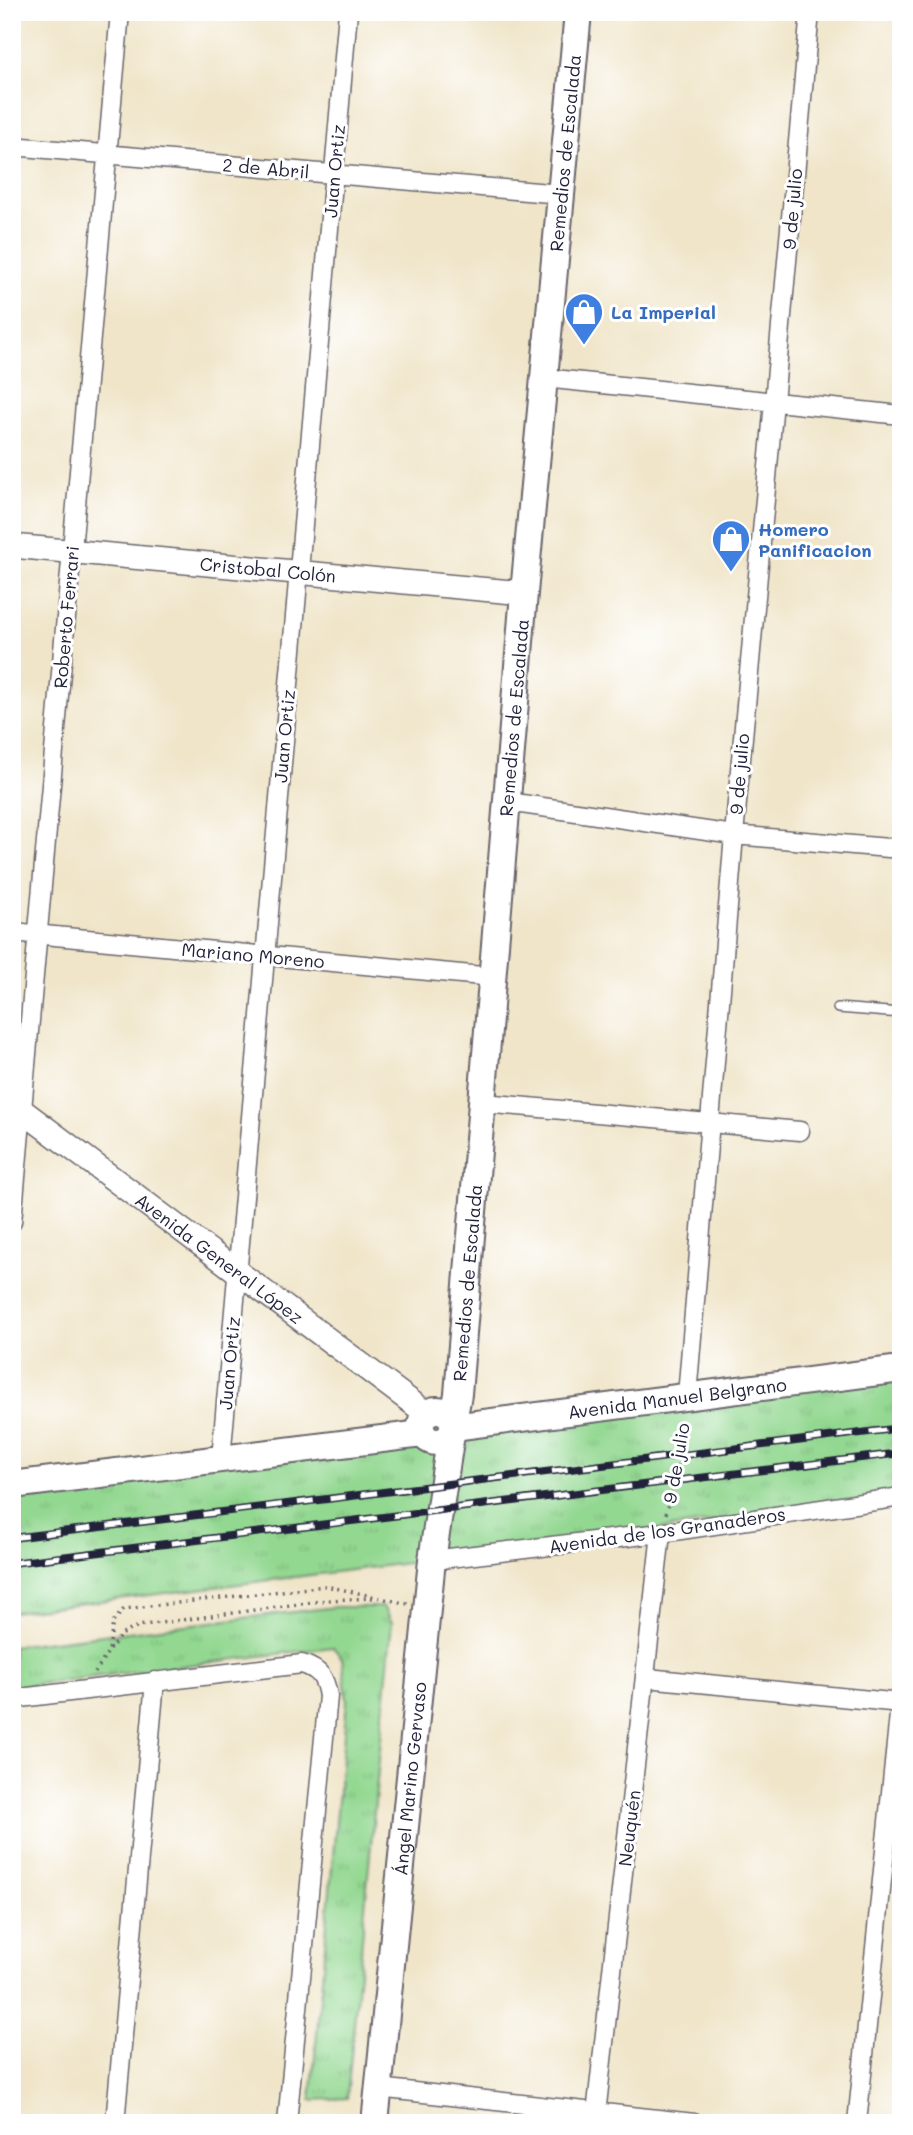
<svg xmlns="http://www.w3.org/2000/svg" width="913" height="2135" font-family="Mali,sans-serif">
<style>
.grass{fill:url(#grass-tufts);stroke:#5a7d66;stroke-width:2}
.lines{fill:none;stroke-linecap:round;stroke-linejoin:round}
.service-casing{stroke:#6a666d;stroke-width:12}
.minor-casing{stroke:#6a666d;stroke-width:21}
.tertiary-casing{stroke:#6a666d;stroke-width:26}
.secondary-casing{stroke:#6a666d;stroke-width:30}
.path{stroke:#6a666d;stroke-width:3.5;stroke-dasharray:2 5;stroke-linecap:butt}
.service{stroke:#fff;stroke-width:9}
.minor{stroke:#fff;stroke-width:18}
.tertiary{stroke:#fff;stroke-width:23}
.secondary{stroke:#fff;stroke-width:26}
.rail-casing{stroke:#22223b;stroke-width:8}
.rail{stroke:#fff;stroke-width:5;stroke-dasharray:16;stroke-linecap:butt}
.labels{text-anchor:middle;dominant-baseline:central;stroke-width:6;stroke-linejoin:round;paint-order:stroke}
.street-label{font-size:18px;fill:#22223b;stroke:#fff}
.shop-label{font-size:18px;font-weight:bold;fill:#366cbe;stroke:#fff;text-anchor:start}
</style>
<defs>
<pattern id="grass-tufts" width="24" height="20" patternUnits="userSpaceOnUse" patternTransform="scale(1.75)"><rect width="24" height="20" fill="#93d891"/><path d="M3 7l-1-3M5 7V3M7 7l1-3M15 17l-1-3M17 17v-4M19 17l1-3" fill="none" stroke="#7eb97e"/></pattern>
</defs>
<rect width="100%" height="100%" fill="#fff"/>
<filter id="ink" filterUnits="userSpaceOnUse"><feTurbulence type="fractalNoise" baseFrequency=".0143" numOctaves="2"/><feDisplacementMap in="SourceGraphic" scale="14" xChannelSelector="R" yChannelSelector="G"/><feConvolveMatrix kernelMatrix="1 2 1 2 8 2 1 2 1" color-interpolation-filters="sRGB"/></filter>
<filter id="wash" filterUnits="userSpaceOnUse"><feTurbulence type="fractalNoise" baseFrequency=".00686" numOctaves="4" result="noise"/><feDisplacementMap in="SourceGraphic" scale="28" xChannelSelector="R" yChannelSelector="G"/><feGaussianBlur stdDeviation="1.57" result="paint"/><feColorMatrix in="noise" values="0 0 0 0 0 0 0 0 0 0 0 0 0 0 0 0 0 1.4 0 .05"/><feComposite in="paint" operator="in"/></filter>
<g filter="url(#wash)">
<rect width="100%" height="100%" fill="#f0e5c9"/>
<!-- grass -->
<path class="grass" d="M901 1369V1497L432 1560 12 1612V1485L422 1434 453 1427Z
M335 1607H383L392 1622 347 2098 311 2100 347 1701 342 1658 333 1647 12 1687V1646Z"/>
</g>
<g filter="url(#ink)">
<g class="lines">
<!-- service casing -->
<g class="service-casing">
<path id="service" d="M838 1008 901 1013"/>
</g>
<!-- minor casing -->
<g class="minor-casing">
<path id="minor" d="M12 146 561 194
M544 378 901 415
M508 802 734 835 901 849
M12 932 493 977
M483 1103 800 1131
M12 1222 120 12
M687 1396 734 835 810 12
M221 1459 348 12
M432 1560 661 1533 901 1497
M647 1678 901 1703
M12 1699 302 1664C320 1670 325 1677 328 1696L287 2123
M378 2088 694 2123
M115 2123 155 1681
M595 2123 661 1533
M857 2123 901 1695"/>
</g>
<!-- tertiary casing -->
<g class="tertiary-casing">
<g id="tertiary">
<path id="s1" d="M12 546 524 593"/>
<path id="s2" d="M12 1103 426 1413"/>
</g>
</g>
<!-- secondary casing -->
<g class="secondary-casing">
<g id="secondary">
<circle cx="437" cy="1426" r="16"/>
<path id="s3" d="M453 1422 458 1394 524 593 578 12"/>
<path id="s4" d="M453 1427 901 1369"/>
<path d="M12 1485 422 1434"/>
<path id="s5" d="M375 2123 432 1560 451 1434"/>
</g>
</g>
<!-- path -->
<path class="path" d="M666 1514 676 1481 684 1419
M109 1650 121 1635 138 1626 328 1600 373 1598
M95 1673 109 1650 113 1622 124 1609 326 1586 408 1604"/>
<!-- service -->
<use href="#service" class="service"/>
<!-- minor -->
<use href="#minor" class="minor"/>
<!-- tertiary -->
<use href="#tertiary" class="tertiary"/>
<!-- secondary -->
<use href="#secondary" class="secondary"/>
<!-- rail casing -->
<g class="rail-casing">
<path id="rail" d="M12 1538 901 1428
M12 1563 901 1453"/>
</g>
<!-- rail -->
<use href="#rail" class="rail"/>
</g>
</g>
<!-- icons -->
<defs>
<g id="shop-pin" transform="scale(2.0125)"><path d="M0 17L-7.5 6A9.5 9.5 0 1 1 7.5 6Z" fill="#3f7fe0" stroke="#fff"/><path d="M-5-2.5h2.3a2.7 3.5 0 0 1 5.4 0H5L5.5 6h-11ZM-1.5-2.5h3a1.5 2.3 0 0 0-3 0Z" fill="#fff"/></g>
</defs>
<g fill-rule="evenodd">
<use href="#shop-pin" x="584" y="312"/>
<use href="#shop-pin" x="731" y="539"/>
</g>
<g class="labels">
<!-- street labels -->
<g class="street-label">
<text stroke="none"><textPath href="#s3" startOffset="1274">Remedios de Escalada</textPath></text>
<text transform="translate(266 168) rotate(5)">2 de Abril</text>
<text transform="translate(334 171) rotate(-85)">Juan Ortiz</text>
<text transform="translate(792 209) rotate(-85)">9 de julio</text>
<text stroke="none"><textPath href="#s1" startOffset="257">Cristobal Colón</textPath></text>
<text transform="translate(66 617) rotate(-85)">Roberto Ferrari</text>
<text stroke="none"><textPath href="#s3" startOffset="707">Remedios de Escalada</textPath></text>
<text transform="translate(284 736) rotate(-85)">Juan Ortiz</text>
<text transform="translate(739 774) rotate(-85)">9 de julio</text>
<text transform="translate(253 955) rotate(5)">Mariano Moreno</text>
<text stroke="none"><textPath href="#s2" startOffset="259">Avenida General López</textPath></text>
<text stroke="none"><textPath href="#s3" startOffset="140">Remedios de Escalada</textPath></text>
<text transform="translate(229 1363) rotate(-85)">Juan Ortiz</text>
<text stroke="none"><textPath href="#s4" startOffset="226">Avenida Manuel Belgrano</textPath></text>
<text transform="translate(676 1463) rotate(-80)">9 de julio</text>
<text transform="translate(667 1530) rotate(-8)">Avenida de los Granaderos</text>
<text stroke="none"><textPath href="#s5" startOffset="346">Ángel Marino Gervaso</textPath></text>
<text transform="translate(629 1828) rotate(-83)">Neuquén</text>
</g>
<!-- shop labels -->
<g class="shop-label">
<text x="611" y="312">La Imperial</text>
<text x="758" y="529">Homero<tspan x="758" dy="21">Panificacion</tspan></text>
</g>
</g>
<!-- margin -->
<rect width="913" height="2135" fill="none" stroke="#fff" stroke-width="42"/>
</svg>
